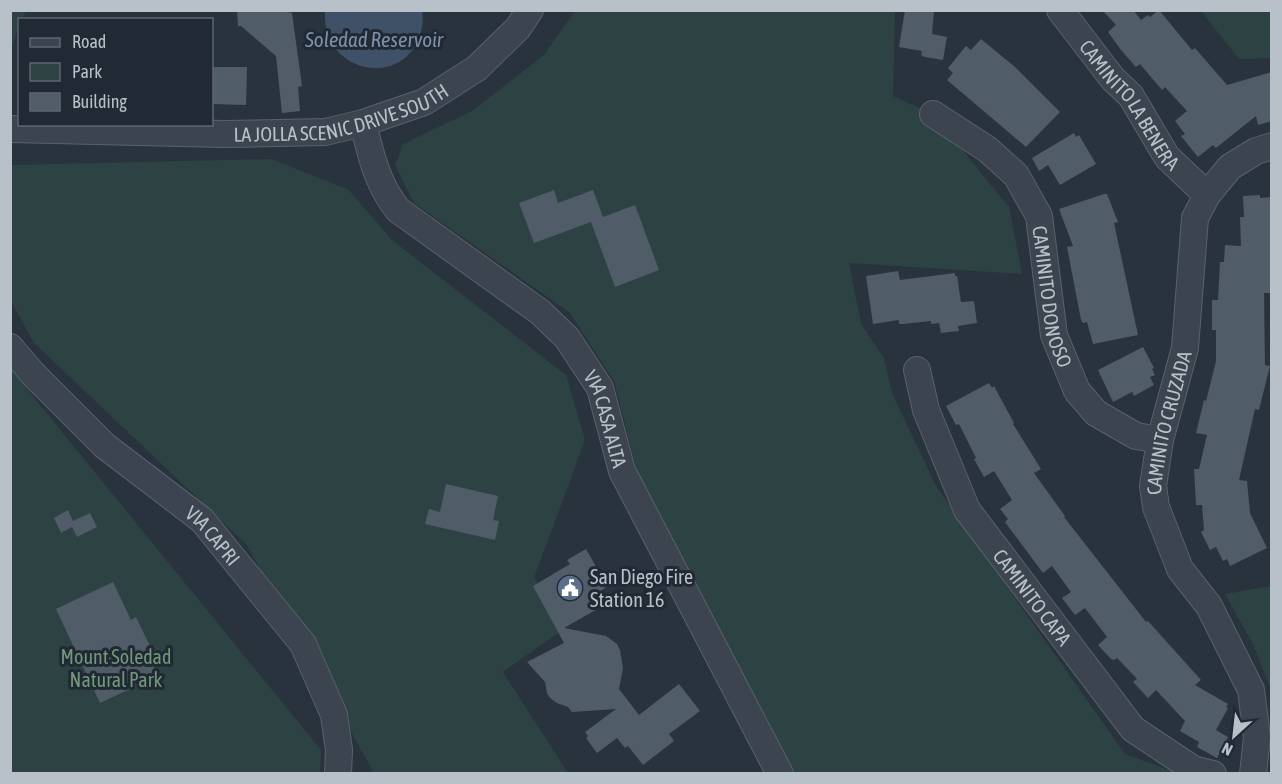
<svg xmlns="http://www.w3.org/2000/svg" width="1282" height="784" font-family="'Asap Condensed',sans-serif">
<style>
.green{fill:#2d4242}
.water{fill:#3f5166}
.building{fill:#515c69}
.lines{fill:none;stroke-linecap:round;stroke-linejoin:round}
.minor-casing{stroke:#59626c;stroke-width:28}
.minor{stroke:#3c444f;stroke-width:26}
.labels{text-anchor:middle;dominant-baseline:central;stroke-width:6;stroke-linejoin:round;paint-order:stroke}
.street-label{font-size:20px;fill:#b8c0c9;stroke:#202934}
.poi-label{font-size:20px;fill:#b8c0c9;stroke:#202934;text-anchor:start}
.park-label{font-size:20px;fill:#719878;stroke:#202934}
.water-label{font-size:21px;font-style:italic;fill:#7b92aa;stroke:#202934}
</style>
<rect width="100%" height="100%" fill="#28333e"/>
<!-- green -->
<path class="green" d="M11 10 26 11 22 19 20 20 19 26 11 49Z
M575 11H895L893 96 933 114 1009 207 1022 274 849 263 861 324 884 358 892 393 936 486 1125 754 1177 773H784L642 491 614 381 570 313 414 203 395 165 403 144 472 111 544 55Z
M1201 11H1271V58L1239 59Z
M271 159 349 190 392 240 566 375 585 440 534 578 575 621 503 672 568 773H374L246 544 34 343 11 301 10 165Z
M10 368 321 750 320 773H11Z
M1271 586H1272L1271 690 1253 644 1225 594Z"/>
<!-- water -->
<path class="water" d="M325 11H422C424 20 422 29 419 38 399 89 321 72 325 11Z"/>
<!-- building -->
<path class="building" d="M237 10H277L292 13 302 86 298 87 300 111 282 113 276 56 241 26H238Z
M905 10H934L932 34 947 37 943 60 925 57 921 55 922 51 899 47Z
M1102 10H1133L1141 20 1148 15 1150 17 1159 10 1192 50 1195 48 1227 85 1272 72V121L1258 125 1256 116 1216 148 1213 145 1198 157 1181 136 1185 134 1175 121 1187 111 1165 87 1162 90 1140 64 1136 67 1121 50 1108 32 1116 25Z
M981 39 1015 67 1060 112 1026 147 947 80 953 73 948 68 966 46 971 50Z
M212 67H247L246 105 212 104Z
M1074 133 1076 137 1079 135 1096 164 1060 185 1048 165 1039 171 1032 158Z
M554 190 558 203 593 190 603 217 635 205 659 270 615 287 591 222 534 243 519 203Z
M1104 194H1107L1118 222 1114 223 1138 335 1093 344 1087 322 1083 323 1081 320 1067 247 1073 246 1059 209Z
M1260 195V198L1272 197V293H1264L1265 365 1270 366 1259 410 1255 409 1239 480 1247 481 1250 513 1267 548 1230 566 1227 559 1223 561 1216 547 1210 550 1201 532 1204 530 1202 505H1196L1194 469H1199L1207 435 1196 433 1204 400 1206 401 1216 361V330H1212V300H1218L1220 262H1224L1225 245 1241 246 1240 217H1244L1243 196Z
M898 271 900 280 955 273V276H957L961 302 974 301 977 323 958 326 959 331 941 333 939 323 931 324V321L903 324H899V320L873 324 866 276Z
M1143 347 1154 368 1152 369 1155 375 1150 377 1154 385 1134 396 1132 392 1113 402 1098 370Z
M989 383 992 388 994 386 1014 423 1013 424 1041 469 1034 473 1065 516 1064 517 1146 622 1148 621 1201 680 1195 685 1228 704 1226 707 1228 708 1216 730 1228 737 1217 758 1197 747 1199 742 1180 731 1185 721 1156 690 1148 698 1133 682 1137 679 1117 658 1114 660 1111 659 1098 645 1107 637 1085 608 1075 615 1062 598 1071 592 1052 566 1043 573 1005 522 1008 519 1000 509 1012 500 994 471 984 477 974 459 976 458 959 424 956 425 946 406Z
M446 484 498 496 493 520 499 521 495 540 425 524 429 509 440 512Z
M68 510 73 521 90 513 97 527 77 537 72 527 61 533 54 518Z
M586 549 607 586 601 591 608 603 564 628 606 636 617 644 620 650 623 668 619 689 639 715 679 684 700 711 669 734 674 741 643 765 628 746 625 748 617 738 597 753 586 738 588 736 585 732 616 709 572 712 568 707 557 703 550 698 547 693 545 682 527 662 564 643 533 586 570 564 567 560Z
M113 582 131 620 136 617 150 646 145 648 158 676 100 703 56 609Z"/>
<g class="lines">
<!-- minor casing -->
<g class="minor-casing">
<g id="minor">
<path id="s1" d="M1060 10 1113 79 1131 96 1167 157 1207 195"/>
<path id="s2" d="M933 114 987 149 1016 175 1039 216 1054 335 1077 391 1096 413 1136 436 1160 440"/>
<path id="s3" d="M363 123C371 155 377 184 398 210L540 312 567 338 600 388 622 471 780 774"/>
<path id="s4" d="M10 129 225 134 325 132 363 123 424 102 477 68 518 28 530 10"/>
<path id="s5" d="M10 347 33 374 105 446 202 520 303 644 334 715 339 750 338 774"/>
<path id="s6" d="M917 370 926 410 967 510 1133 729 1193 769 1213 774"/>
<path id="s7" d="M1253 774 1257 737 1251 690 1209 606 1180 569 1156 507 1153 486 1160 440 1185 348 1195 218 1207 195 1230 167 1256 151 1272 146"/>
</g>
</g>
<!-- minor -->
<use href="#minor" class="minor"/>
</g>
<!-- icons -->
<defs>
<g id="civic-disc" transform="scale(1.35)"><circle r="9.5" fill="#5c6f8a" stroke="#202934"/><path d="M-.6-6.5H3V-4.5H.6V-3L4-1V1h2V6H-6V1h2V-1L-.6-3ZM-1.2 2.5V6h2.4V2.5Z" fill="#fff"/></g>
</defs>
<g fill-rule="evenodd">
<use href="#civic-disc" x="570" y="588"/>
</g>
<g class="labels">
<!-- street labels -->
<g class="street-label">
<text stroke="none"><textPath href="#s1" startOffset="118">CAMINITO LA BENERA</textPath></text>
<text stroke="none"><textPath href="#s4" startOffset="334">LA JOLLA SCENIC DRIVE SOUTH</textPath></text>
<text stroke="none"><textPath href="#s2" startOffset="232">CAMINITO DONOSO</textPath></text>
<text stroke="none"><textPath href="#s3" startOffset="398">VIA CASA ALTA</textPath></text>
<text stroke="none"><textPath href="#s7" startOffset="378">CAMINITO CRUZADA</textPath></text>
<text stroke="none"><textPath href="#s5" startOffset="278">VIA CAPRI</textPath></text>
<text stroke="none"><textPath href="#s6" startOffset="258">CAMINITO CAPA</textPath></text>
</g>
<!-- poi labels -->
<g class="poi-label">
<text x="590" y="576">San Diego Fire<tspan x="590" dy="23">Station 16</tspan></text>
</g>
<!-- park labels -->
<g class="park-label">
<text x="116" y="656">Mount Soledad<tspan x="116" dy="23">Natural Park</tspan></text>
</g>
<!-- water labels -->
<g class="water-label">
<text x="374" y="39">Soledad Reservoir</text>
</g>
</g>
<!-- border -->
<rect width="1282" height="784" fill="none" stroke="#b8c0c9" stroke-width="24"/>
<!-- legend -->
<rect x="18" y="18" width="195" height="108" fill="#202934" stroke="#5d6570" stroke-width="1.5"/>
<rect x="30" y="38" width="30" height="9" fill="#3c444f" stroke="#5d6570" stroke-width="1.5"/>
<text x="72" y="48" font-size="18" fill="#b8c0c9">Road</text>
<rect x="30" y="63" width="30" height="18" fill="#2d4242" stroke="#5d6570" stroke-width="1.5"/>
<text x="72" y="78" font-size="18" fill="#b8c0c9">Park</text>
<rect x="30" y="93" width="30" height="18" fill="#515c69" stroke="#5d6570" stroke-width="1.5"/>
<text x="72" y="108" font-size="18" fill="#b8c0c9">Building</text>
<!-- north arrow -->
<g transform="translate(1234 736) rotate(207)" stroke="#202934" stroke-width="4.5" paint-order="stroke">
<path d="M0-4.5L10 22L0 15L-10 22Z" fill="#b8c0c9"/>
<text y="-9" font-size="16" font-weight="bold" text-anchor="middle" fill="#b8c0c9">N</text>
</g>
</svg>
